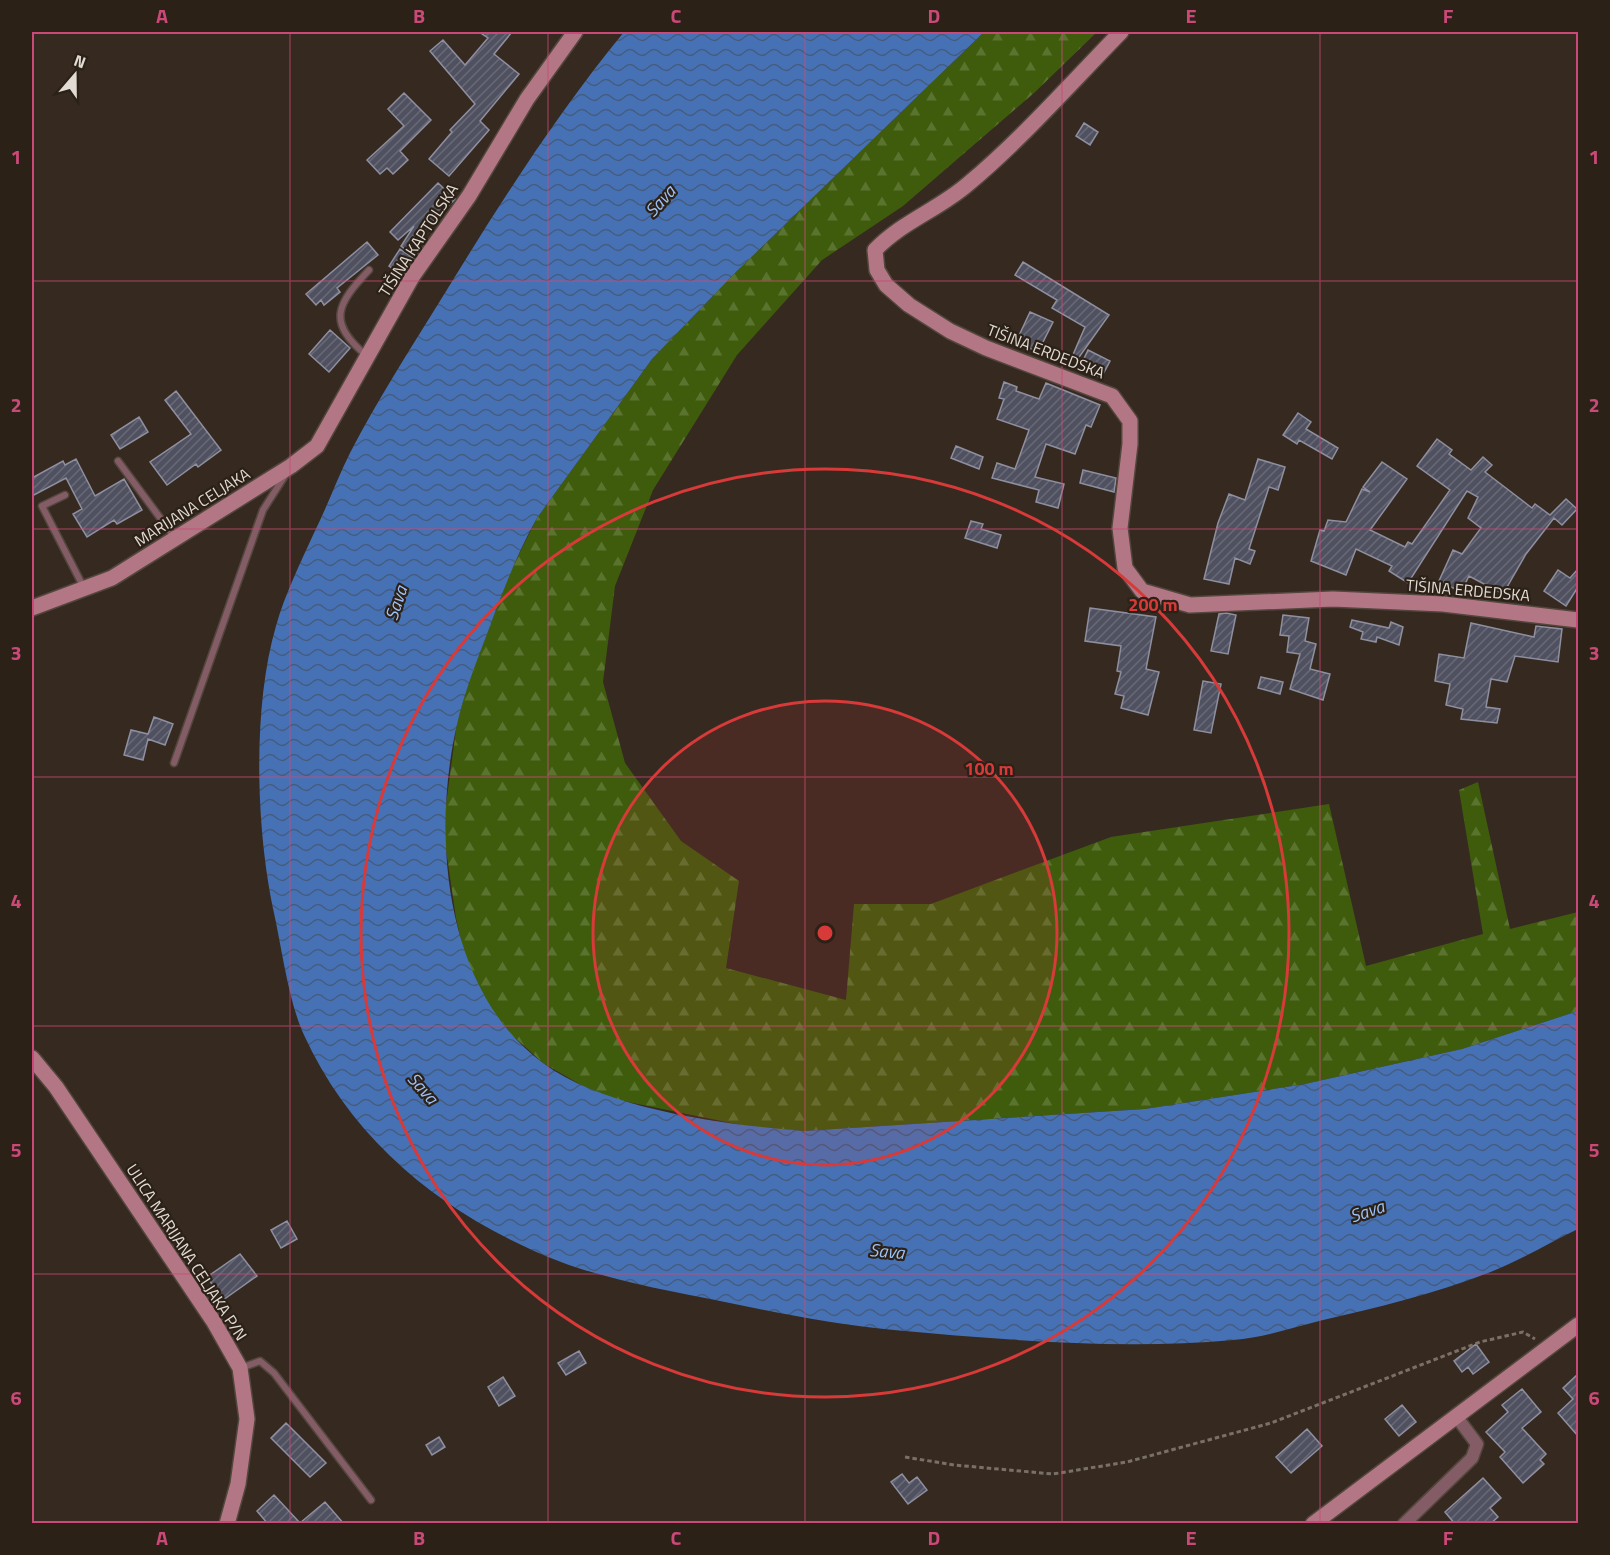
<svg xmlns="http://www.w3.org/2000/svg" width="1610" height="1555" font-family="'Titillium Web',sans-serif">
<style>
.forest{fill:url(#forest-firs)}
.water{fill:url(#water-waves)}
.building{fill:url(#building-hatch);stroke:#8e8fa0;stroke-width:1.5}
.lines{fill:none;stroke-linecap:round;stroke-linejoin:round}
.lane-casing{stroke:#52463d;stroke-width:9}
.street-casing{stroke:#52463d;stroke-width:15}
.secondary-casing{stroke:#52463d;stroke-width:18}
.path{stroke:#7a7067;stroke-width:3;stroke-dasharray:4.5 3;stroke-linecap:butt}
.lane{stroke:#835c65;stroke-width:6}
.street{stroke:#835c65;stroke-width:12}
.secondary{stroke:#b37685;stroke-width:15}
.grid{fill:none;stroke:#ca4979;stroke-width:1.5;stroke-opacity:0.55}
.ring{fill:none;stroke:#d73a39;stroke-width:3}
.labels{text-anchor:middle;dominant-baseline:central;stroke-width:4.5;stroke-linejoin:round;paint-order:stroke}
.street-label{font-size:16px;fill:#e2dbd4;stroke:#2c2117}
.water-label{font-size:18px;font-style:italic;fill:#9ec3fa;stroke:#2c2117}
.centre{fill:#d73a39;stroke:#2c2117;stroke-width:3}
.ring-label{font-size:18px;text-anchor:middle;font-weight:bold;fill:#d73a39;stroke:#2c2117;stroke-width:4.5;stroke-linejoin:round;paint-order:stroke}
.neatline{fill:none;stroke:#ca4979;stroke-width:2}
.grid-label{font-size:20px;text-anchor:middle;font-weight:bold;fill:#ca4979}
</style>
<defs>
<pattern id="forest-firs" width="22" height="20" patternUnits="userSpaceOnUse" patternTransform="scale(1.5)"><rect width="22" height="20" fill="#3f5c0d"/><path d="M5 1l3.5 6h-7zM16 11l3.5 6h-7z" fill="#5a732f"/></pattern>
<pattern id="water-waves" width="16" height="10" patternUnits="userSpaceOnUse" patternTransform="scale(1.5)"><rect width="16" height="10" fill="#4672b5"/><path d="M0 5q4-4 8 0t8 0" fill="none" stroke="#455c80"/></pattern>
<pattern id="building-hatch" width="6" height="6" patternUnits="userSpaceOnUse" patternTransform="scale(1.5)"><rect width="6" height="6" fill="#505160"/><path d="M-1 1l2-2M0 6l6-6M5 7l2-2" fill="none" stroke="#696976"/></pattern>
</defs>
<rect width="100%" height="100%" fill="#362a20"/>
<!-- forest -->
<path class="forest" d="M984 32H1097L1034 93 903 206 822 260 737 355 653 490 615 586 603 682 625 763 681 841 739 881 726 968 846 1000 854 904H931L1111 837 1329 804 1366 966 1483 934 1459 790 1478 782 1510 929 1578 912V1011L1462 1049 1305 1084 1145 1109 804 1131 751 1127 613 1099 581 1085 543 1063 512 1035 490 1008 466 962 456 918 445 843 446 805 457 722 468 683 511 570 537 518 652 359 736 272Z"/>
<!-- water -->
<path class="water" d="M624 32H984L736 272 652 359 537 518C516 555 502 594 487 634 476 663 465 691 458 720 431 832 443 990 543 1063 606 1110 727 1125 804 1131L1145 1109 1305 1084 1462 1049 1578 1011V1229C1549 1243 1519 1261 1488 1273 1434 1294 1375 1308 1319 1321 1291 1328 1262 1338 1233 1340 1120 1350 1006 1340 894 1330 835 1325 778 1313 720 1301 670 1291 609 1280 561 1262 450 1219 354 1145 304 1035 289 1003 282 950 274 913 256 831 252 708 276 626 285 594 300 564 314 533 327 507 337 479 350 453 377 401 409 351 440 301 497 208 555 116 624 32Z"/>
<!-- building -->
<path class="building" d="M479 32H512L494 54 519 74 480 121 489 130 449 176 429 159 452 132 450 130 475 104 430 51 443 40 465 65 488 38Z
M404 93 431 120 400 151 408 160 393 174 387 168 380 174 367 160 404 126 388 109Z
M1084 123 1098 132 1090 145 1076 136Z
M438 183 455 199 406 250 401 246 414 226 398 240 390 232Z
M367 242 378 255 337 288 340 292 324 305 321 300 316 305 306 294Z
M400 249 413 258 400 274 389 266Z
M1023 262 1109 315 1077 360 1072 357 1085 327 1052 308 1057 300 1015 275Z
M1030 312 1053 322 1038 352 1016 342Z
M330 330 350 348 329 372 309 354Z
M1088 350 1110 361 1101 378 1080 367Z
M1004 382 1017 387 1016 391 1039 399 1046 383 1100 405 1091 427 1086 425 1075 454 1046 444 1035 477 1064 484 1058 508 1036 502 1039 490 992 478 997 463 1015 469 1029 430 997 419 1004 399 999 398Z
M176 391 221 450 198 467 196 464 167 485 150 462 191 434 165 400Z
M1298 413 1311 422 1306 429 1338 448 1332 459 1299 440 1297 444 1283 435Z
M139 417 148 432 120 449 111 435Z
M1437 439 1452 450 1449 454 1471 470 1483 457 1492 465 1485 472 1532 508 1535 504 1550 515 1566 499 1577 509 1562 525 1554 518 1526 554 1503 594 1469 576 1461 592 1439 581 1453 550 1462 554 1481 528 1468 518 1478 497 1467 491 1408 583 1389 571 1392 566 1356 549 1346 575 1311 561 1320 530 1324 531 1328 520 1346 522 1362 489 1370 492 1363 487 1382 462 1407 479 1370 530 1405 547 1408 542 1412 544 1450 490 1417 466Z
M956 446 983 457 979 469 951 458Z
M76 459 95 496 124 479 142 510 117 524 114 520 87 537 73 514 82 509 66 478 32 496V478L63 461 65 465Z
M1258 459 1285 467 1278 490 1269 487 1249 549 1255 551 1250 564 1235 558 1229 584 1204 579 1218 523 1229 494 1245 500Z
M1083 470 1116 478 1114 492 1080 483Z
M971 521 983 524 981 529 1001 535 997 548 965 538Z
M1578 569V587L1566 606 1544 591 1558 570 1570 578Z
M1090 608 1156 617 1146 669 1159 672 1148 715 1121 708 1124 696 1115 694 1121 672 1117 671 1121 646 1085 641Z
M1226 613 1236 615 1228 654 1211 651 1219 614Z
M1283 615 1309 618 1305 641 1316 644 1310 669 1330 674 1323 700 1290 689 1300 654 1287 652 1289 636 1280 635Z
M1352 620 1389 628 1391 622 1403 627 1399 645 1377 637 1376 642 1361 639 1363 632 1350 627Z
M1471 623 1534 637 1536 626 1562 629 1558 662 1515 656 1507 682 1491 679 1486 707 1500 709 1497 723 1461 719 1463 709 1446 705 1450 684 1435 681 1439 654 1464 658Z
M1261 677 1283 682 1280 694 1258 688Z
M1203 681 1221 684 1211 733 1194 730Z
M154 717 173 724 165 745 148 739 143 760 124 755 131 730 148 734Z
M287 1221 297 1239 281 1248 271 1230Z
M240 1254 257 1276 223 1300 207 1277Z
M1476 1344 1489 1362 1473 1374 1468 1367 1462 1372 1454 1361Z
M579 1351 586 1363 566 1375 558 1363Z
M1578 1374V1436L1558 1413 1573 1399 1563 1388Z
M503 1377 515 1396 499 1406 488 1387Z
M1522 1389 1541 1412 1522 1428 1546 1454 1540 1460 1544 1464 1523 1483 1500 1457 1505 1452 1486 1432 1508 1412 1502 1405Z
M1402 1405 1416 1422 1399 1436 1385 1419Z
M286 1423 326 1463 310 1477 271 1438Z
M1307 1429 1322 1446 1291 1473 1276 1457Z
M439 1437 445 1447 432 1455 426 1445Z
M902 1474 909 1483 917 1477 927 1490 908 1504 891 1482Z
M1483 1478 1501 1498 1490 1508 1498 1517 1490 1524H1455L1445 1512Z
M274 1495 300 1523 325 1502 344 1524H268L257 1511Z"/>
<g class="lines">
<!-- lane casing -->
<g class="lane-casing">
<path id="lane" d="M367 356C326 322 337 304 369 270
M118 461 175 538
M65 495 42 506 84 588
M174 763 263 510 286 474
M241 1368 260 1361 274 1373 371 1500"/>
</g>
<!-- street casing -->
<g class="street-casing">
<path id="street" d="M1404 1524 1472 1458 1477 1444 1456 1416"/>
</g>
<!-- secondary casing -->
<g class="secondary-casing">
<path id="secondary" d="M1121 32C1071 83 1023 138 968 184 938 210 903 221 875 250L877 270 886 285 909 305 950 331 986 348 1112 396 1130 421V444L1120 528 1125 568 1142 591 1190 605 1333 599 1443 604 1578 620
M32 608 112 578 291 466 317 446 412 277 469 196 527 99 575 32
M32 1058 56 1087 214 1322 240 1368 247 1419 238 1484 227 1524
M1313 1524 1578 1325"/>
</g>
<!-- path -->
<path class="path" d="M905 1457 954 1465 1053 1474 1127 1462 1271 1423 1480 1342 1523 1332 1535 1339"/>
<!-- lane -->
<use href="#lane" class="lane"/>
<!-- street -->
<use href="#street" class="street"/>
<!-- secondary -->
<use href="#secondary" class="secondary"/>
</g>
<!-- grid -->
<path class="grid" d="M290 32V1524M548 32V1524M805 32V1524M1062 32V1524M1320 32V1524M32 281H1578M32 529H1578M32 777H1578M32 1026H1578M32 1274H1578"/>
<!-- distance rings -->
<circle cx="825" cy="933" r="232" fill="#d73a39" fill-opacity=".12"/>
<g class="ring">
<circle cx="825" cy="933" r="232"/>
<circle cx="825" cy="933" r="464"/>
</g>
<g class="labels">
<!-- street labels -->
<g class="street-label">
<text transform="translate(418 240) rotate(-57)">TIŠINA KAPTOLSKA</text>
<text transform="translate(1046 351) rotate(21)">TIŠINA ERDEDSKA</text>
<text transform="translate(192 507) rotate(-32)">MARIJANA CELJAKA</text>
<text transform="translate(1468 590) rotate(5)">TIŠINA ERDEDSKA</text>
<text transform="translate(187 1252) rotate(57)">ULICA MARIJANA CELJAKA P/N</text>
</g>
<!-- water labels -->
<g class="water-label">
<text transform="translate(660 201) rotate(-48)">Sava</text>
<text transform="translate(396 603) rotate(-72)">Sava</text>
<text transform="translate(423 1088) rotate(48)">Sava</text>
<text transform="translate(1367 1211) rotate(-19)">Sava</text>
<text transform="translate(887 1251) rotate(5)">Sava</text>
</g>
</g>
<circle cx="825" cy="933" r="9" class="centre"/>
<g class="ring-label">
<text x="1153" y="611">200 m</text>
<text x="989" y="775">100 m</text>
</g>
<!-- border -->
<rect width="1610" height="1555" fill="none" stroke="#2c2117" stroke-width="66"/>
<!-- north arrow -->
<g transform="translate(75 75) rotate(20)" stroke="#2c2117" stroke-width="4.5" paint-order="stroke">
<path d="M0-4.5L10 22L0 15L-10 22Z" fill="#e2dbd4"/>
<text y="-9" font-size="16" font-weight="bold" text-anchor="middle" fill="#e2dbd4">N</text>
</g>
<rect x="33" y="33" width="1544" height="1489" class="neatline"/>
<g class="grid-label">
<text x="162" y="23">A</text>
<text x="419" y="23">B</text>
<text x="676" y="23">C</text>
<text x="934" y="23">D</text>
<text x="1191" y="23">E</text>
<text x="1448" y="23">F</text>
<text x="16" y="164">1</text>
<text x="1594" y="164">1</text>
<text x="16" y="412">2</text>
<text x="1594" y="412">2</text>
<text x="16" y="660">3</text>
<text x="1594" y="660">3</text>
<text x="16" y="908">4</text>
<text x="1594" y="908">4</text>
<text x="16" y="1157">5</text>
<text x="1594" y="1157">5</text>
<text x="16" y="1405">6</text>
<text x="1594" y="1405">6</text>
<text x="162" y="1545">A</text>
<text x="419" y="1545">B</text>
<text x="676" y="1545">C</text>
<text x="934" y="1545">D</text>
<text x="1191" y="1545">E</text>
<text x="1448" y="1545">F</text>
</g>
</svg>
